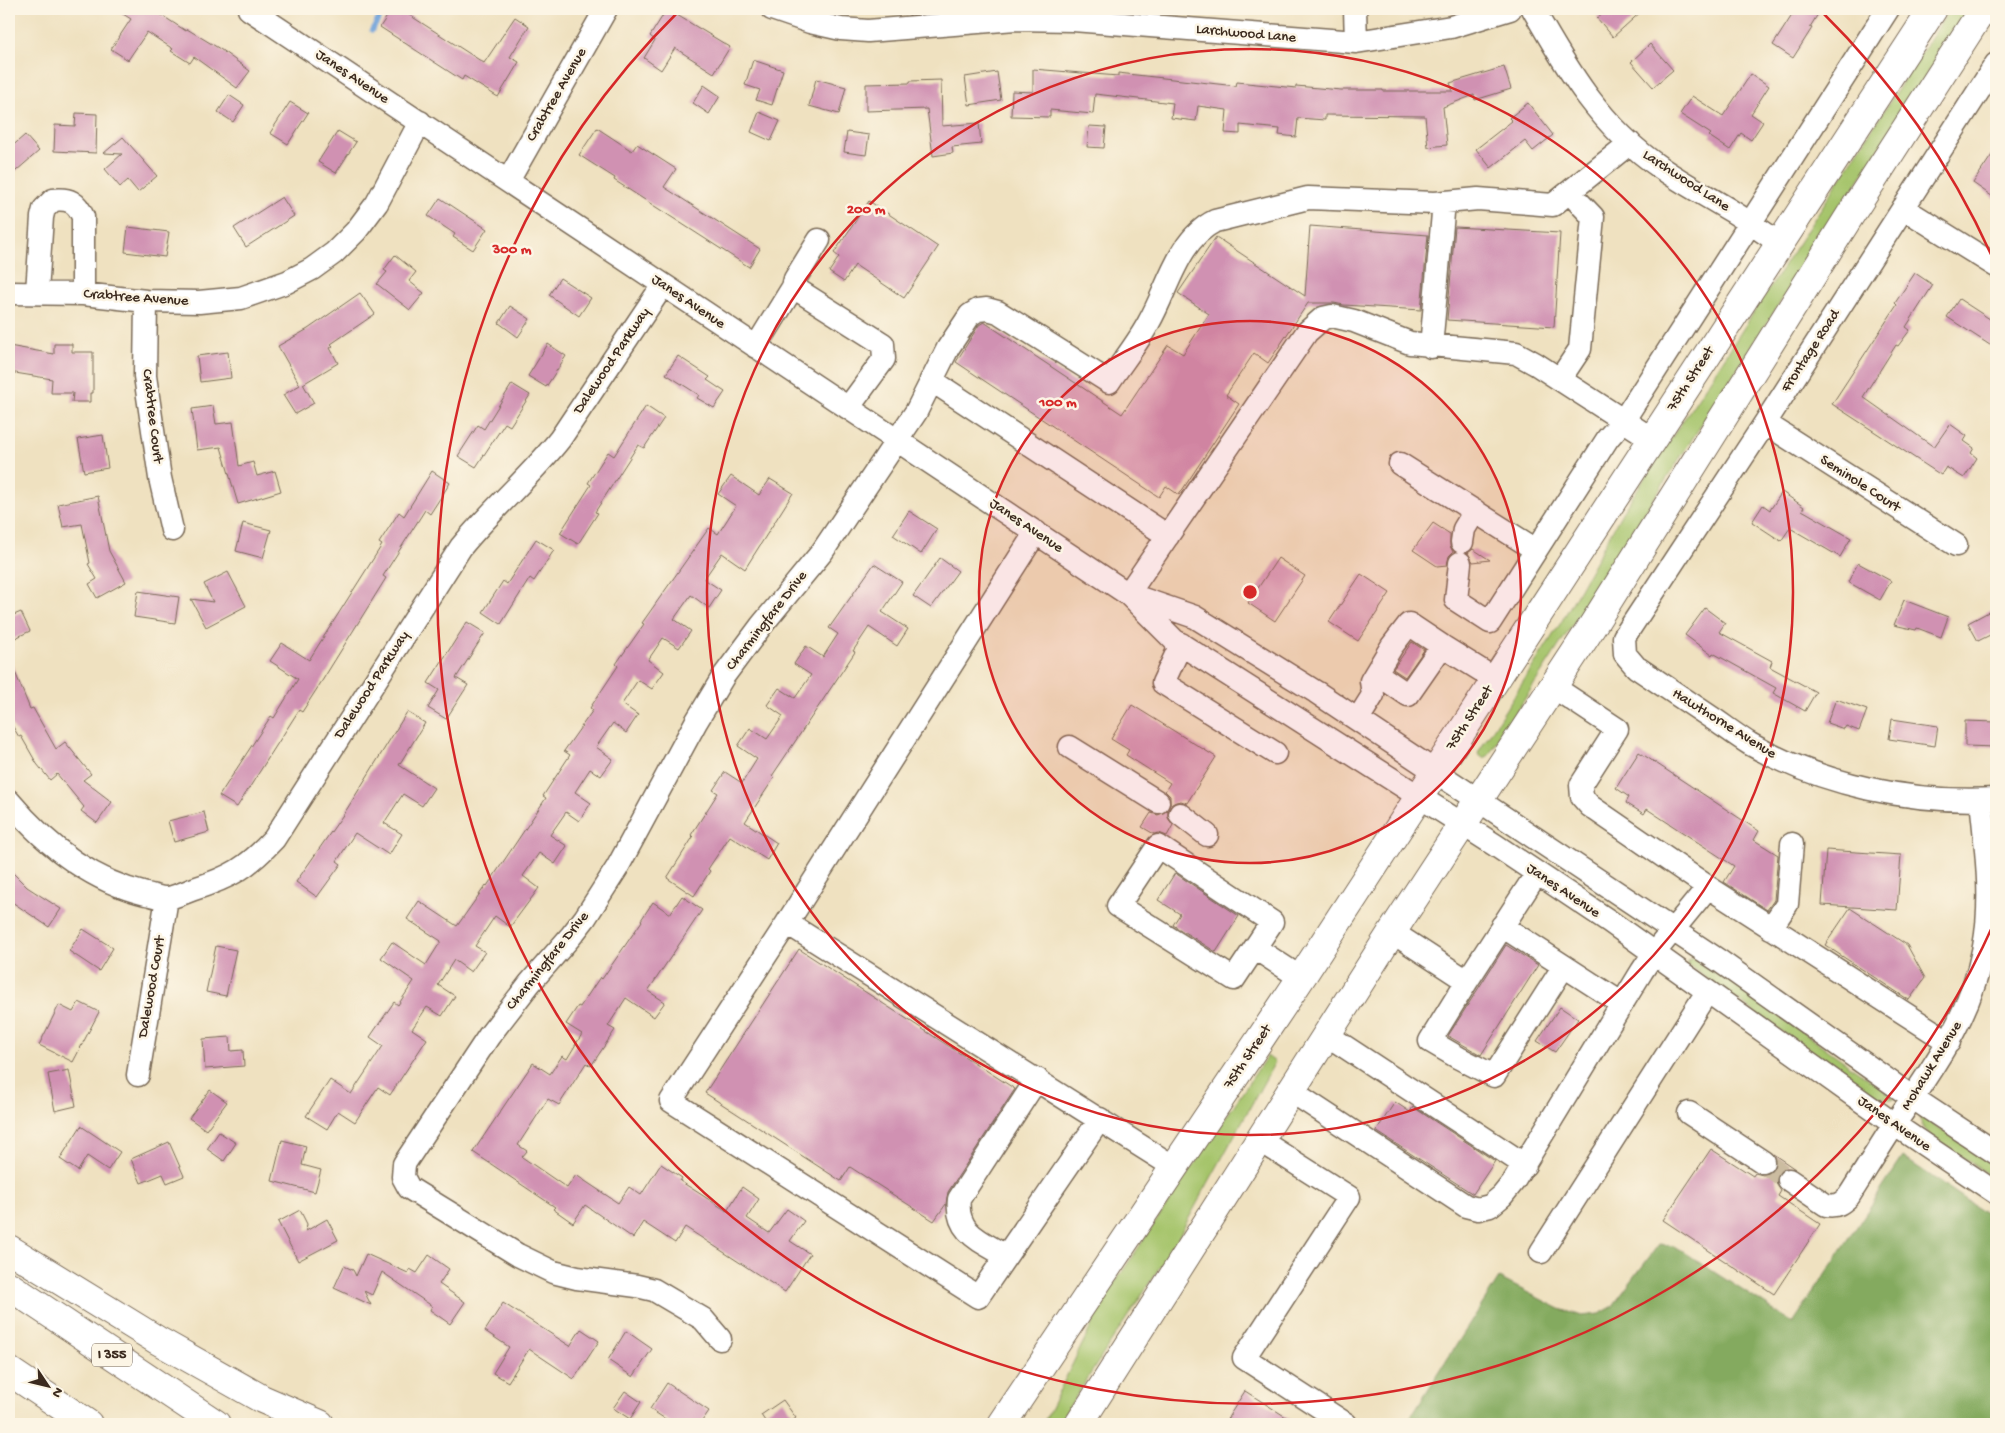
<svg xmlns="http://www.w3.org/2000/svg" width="2005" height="1433" font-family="'Gochi Hand',sans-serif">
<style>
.green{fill:#a5c46b;stroke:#707744}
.forest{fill:#84aa5f;stroke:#606a3e}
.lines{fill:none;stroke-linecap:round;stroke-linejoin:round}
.stream{stroke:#6fa2da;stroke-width:5.5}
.building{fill:#d091b2}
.minor-tunnel{stroke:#cbbca0;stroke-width:22;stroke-dasharray:22 11;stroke-linecap:butt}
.minor-casing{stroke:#7a6a57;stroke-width:25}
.major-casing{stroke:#7a6a57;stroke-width:30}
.highway-casing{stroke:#7a6a57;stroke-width:30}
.minor{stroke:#fff;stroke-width:22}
.major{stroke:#fff;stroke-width:28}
.highway{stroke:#fff;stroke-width:28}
.ring{fill:none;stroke:#d62828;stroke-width:2.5}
.labels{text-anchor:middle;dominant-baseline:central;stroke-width:5;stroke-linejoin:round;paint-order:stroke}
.shield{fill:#fcf5e5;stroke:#75675a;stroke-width:1}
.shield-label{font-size:14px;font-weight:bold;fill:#3b2a1e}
.street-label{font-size:15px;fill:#3b2a1e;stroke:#fcf5e5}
.centre{fill:#d62828;stroke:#fcf5e5;stroke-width:2.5}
.ring-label{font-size:15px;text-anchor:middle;font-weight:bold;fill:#d62828;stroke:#fcf5e5;stroke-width:5;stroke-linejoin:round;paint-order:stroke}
</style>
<rect width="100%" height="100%" fill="#fcf5e5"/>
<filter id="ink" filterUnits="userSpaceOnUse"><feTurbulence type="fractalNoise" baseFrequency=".02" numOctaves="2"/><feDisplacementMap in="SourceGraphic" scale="10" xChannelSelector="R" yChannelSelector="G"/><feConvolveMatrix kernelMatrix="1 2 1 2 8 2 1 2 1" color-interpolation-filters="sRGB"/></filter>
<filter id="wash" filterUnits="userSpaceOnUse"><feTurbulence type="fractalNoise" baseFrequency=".0096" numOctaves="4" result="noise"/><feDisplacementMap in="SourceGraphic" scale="20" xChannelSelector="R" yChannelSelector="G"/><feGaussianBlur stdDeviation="1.12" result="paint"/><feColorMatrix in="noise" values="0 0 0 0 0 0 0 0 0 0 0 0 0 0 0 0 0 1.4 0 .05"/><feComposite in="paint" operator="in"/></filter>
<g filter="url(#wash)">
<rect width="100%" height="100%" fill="#efe1c0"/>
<!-- green -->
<path class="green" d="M1950 9H1969L1488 756 1483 758 1478 754 1479 751 1562 621 1623 511 1710 380Z
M1692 958 1734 983 1894 1097 1892 1099 1870 1094 1688 965V960Z
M1267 1056 1275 1062 1174 1245 1058 1424H1043L1106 1296Z
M1921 1116 1996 1165V1180L1931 1136 1922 1126 1920 1118Z"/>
<!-- forest -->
<path class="forest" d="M1903 1157 1996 1220V1424H1406L1499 1278 1560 1309 1582 1316 1599 1314 1612 1307 1659 1244 1674 1246 1793 1323Z"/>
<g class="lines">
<!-- stream -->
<path class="stream" d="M372 30 385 9"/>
</g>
<g id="blocks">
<!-- building -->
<path class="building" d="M115 9H152L186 31 187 29 220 49 250 71 237 88 194 57 190 63 171 51 173 49 147 32 128 60 111 49 131 19Z
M392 9H400L484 63 515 17 529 26 510 57 519 62 498 97 464 76 462 80 380 27Z
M667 9 730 47 714 73 675 48 661 70 644 58 655 40 650 36Z
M1607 9H1644L1613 37 1597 18Z
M1796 9H1821L1810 27 1812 28 1793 58 1773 45Z
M1650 44 1673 70 1653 87 1631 62Z
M753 60 783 70 772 105 756 100 760 90 745 85Z
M1504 67 1511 89 1475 100 1474 95 1443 107 1447 145 1428 147 1425 116 1325 115V120L1298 118 1296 137 1279 135 1280 129 1240 125V134L1225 133 1227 110 1198 106 1196 121 1171 118 1173 103 1095 94 1093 114 1050 110V117L1011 116 1012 91 1033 92V69L1118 76V73L1236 86 1237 82 1296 88V86L1341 90H1383V91H1453L1450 83Z
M997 72 1001 100 969 105 965 77Z
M1751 74 1769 86 1751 114 1763 122 1751 140 1741 133 1730 150 1709 136 1711 134 1680 114 1692 96 1723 116Z
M816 79 846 87 839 114 809 106Z
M941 80 942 126 979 123 981 144 952 147 953 153 933 156 927 109 866 111V84L910 83V81Z
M704 85 720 96 709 114 693 103Z
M229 95 244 105 233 122 218 112Z
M290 102 308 113 288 144 270 133Z
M1528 103 1553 135 1533 151 1525 141 1491 168 1476 149 1512 121 1509 118Z
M759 112 780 121 771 141 751 132Z
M76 113 97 114 96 153 54 151 55 125 75 126Z
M1089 126 1106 127 1104 148 1087 147Z
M597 128 632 151 637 144 676 169 664 187 760 249 749 267 614 180 615 178 579 155Z
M338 131 356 142 336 173 318 162Z
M847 132 869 135 866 155 844 152Z
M25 135 39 151 9 177V149Z
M123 137 157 176 138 192 128 180 120 187 105 169 122 154 104 153Z
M1996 149V199L1973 183Z
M282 197 294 216 246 247 234 228Z
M440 198 487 229 473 250 453 237 455 234 428 216Z
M869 201 938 247 904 298 855 265 844 282 829 272 839 257 834 253Z
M1310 226 1428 235 1421 310 1344 305 1334 303H1308L1268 363 1254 353 1226 395 1239 404 1179 495 1166 486 1159 497 956 362 979 325 984 322 1122 414 1168 345 1183 354 1209 314 1178 293 1216 237 1305 296Z
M128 227 169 232 165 257 125 252Z
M1455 227 1560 233 1554 327 1447 320Z
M395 255 416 272 409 281 424 293 410 310 377 284 387 272 384 270Z
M1915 273 1933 285 1906 327 1910 330 1898 346 1896 345 1863 397 1934 447 1950 424 1967 436 1964 441 1974 448 1971 453 1977 458 1964 478 1946 467 1941 475 1832 404 1897 305 1895 303Z
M560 278 591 298 579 316 549 295Z
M360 293 375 314 331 344 333 346 330 348 338 363 303 384 314 403 295 414 283 395 300 385 278 346 308 329Z
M1959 299 1996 323V349L1947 317Z
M510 306 530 319 518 337 499 323Z
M54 344H72V352H93V393H90V402H72L73 393H51L52 379 9 372V346L54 354Z
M548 344 566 356 546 387 528 376Z
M228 352 231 378 200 382 197 356Z
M678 356 710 377 707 380 725 392 714 408 697 398 699 395 666 374Z
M512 384 530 395 510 426 505 423 476 467 458 456 478 425 484 429Z
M213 406 216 424 233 422 239 466 253 462 257 476 275 471 281 491 238 504 221 447 197 450 192 409Z
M646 406 664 418 644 448 638 445 595 512 598 513 578 544 560 533 591 485 588 483 608 452 614 456Z
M103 435 108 468 84 472 78 439Z
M432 471 450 483 430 514 425 510 383 576 386 578 322 681 302 712 299 710 237 807 219 796 271 716 274 718 298 679 270 661 282 643 309 660 382 545 379 543 399 512 404 516Z
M731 476 759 495 770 479 793 493 745 569 722 553 704 579 721 590 709 608 691 595 674 619 691 631 679 648 663 638 648 660 664 672 652 689 638 680 622 704 638 715 626 733 613 723 596 747 613 759 601 776 590 769 575 792 591 803 579 821 566 812 550 835 567 846 555 864 539 853 523 876 539 888 510 927 495 916 475 946 485 952 471 972 454 960 438 985 455 996 442 1016 427 1007 412 1029 427 1039 390 1095 378 1087 355 1122 338 1111 327 1129 306 1116 330 1080 351 1094 383 1046 370 1037 394 1002 398 1005 414 981 381 958 392 942 426 965 441 941 407 919 419 901 457 926 486 885 487 886 546 798 543 796 570 755 564 751 593 710 590 708 618 666 616 664 644 624 642 623 709 528 718 534 736 506 718 494Z
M1782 492 1804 507 1802 510 1851 538 1840 557 1790 528 1781 541 1752 522 1763 505 1770 510Z
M98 496 109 551 126 582 97 598 89 584 97 579 88 564 90 563 82 524 63 527 58 504Z
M909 511 937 529 921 554 893 535Z
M243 523 271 530 263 558 236 551Z
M1433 523 1450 534V546L1453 552 1449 556 1447 565 1437 566 1413 550Z
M536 539 554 550 534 581 530 578 501 624 483 612 503 581 507 584Z
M1473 549 1490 560 1473 562 1468 553Z
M940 558 958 571 931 608 913 596Z
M1278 558 1305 576 1275 621 1248 603Z
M1858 563 1891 581 1880 600 1848 582Z
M874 564 902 582 882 612 908 629 897 646 869 627 853 651 855 652 772 776 774 778 745 822 777 843 767 860 730 836 708 869 710 871 694 896 667 878 693 837 691 835 718 793 713 790 725 772 742 783 757 759 738 746 750 728 767 739 783 716 767 705 779 688 795 698 811 675 794 664 806 646 823 657 838 634 829 628Z
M228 572 246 606 206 627 191 599 213 602 204 584Z
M1361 574 1390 593 1358 641 1329 622Z
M138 591 179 597 175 623 134 617Z
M1904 600 1948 617 1941 637 1917 628 1916 630 1894 625Z
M1705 608 1725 623 1719 632 1772 661 1770 667 1816 692 1805 711 1773 693 1776 688 1713 653 1712 655 1685 635Z
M1996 608V632L1978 641 1968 623Z
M21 612 30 631 9 641V617Z
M467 622 485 633 456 678 468 685 446 719 428 708 439 690 428 683Z
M1412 642 1424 650 1405 677 1393 669Z
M9 657 30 709 33 708 56 749 65 742 91 774 83 780 112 802 97 823 81 811 84 807 57 774 50 780 37 764 21 736 19 737 9 720Z
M1836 699 1867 710 1859 731 1846 726 1844 729 1827 723Z
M1132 705 1216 757 1187 803 1181 801 1176 802 1170 805V796L1165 791 1170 783 1126 755 1129 750 1111 739Z
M407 712 425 723 399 765 434 788 422 806 403 794 384 823 402 834 389 855 355 833 337 861 341 864 317 897 296 882 347 809Z
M1892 719 1938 726 1935 746 1889 739Z
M1965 721 1996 722V747L1965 746Z
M1639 752 1759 831 1754 840 1778 855 1774 900 1767 910 1724 882 1734 866 1647 809 1644 814 1626 803 1629 797 1616 788Z
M1168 810V818L1173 825 1167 836 1159 833 1154 834 1142 827 1151 813 1158 815Z
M204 812 209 832 174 842 168 821Z
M1826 850 1901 855 1897 910 1822 905Z
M9 869 27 887 61 909 49 927 9 900Z
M1175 873 1239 916 1216 952 1173 925 1180 914 1158 900Z
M682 896 702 910 648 991 665 1002 654 1017 626 998 608 1026 615 1030 591 1066 586 1063 559 1105 548 1099 518 1145 527 1151 522 1157 567 1188 576 1175 618 1203 629 1187 641 1195 661 1164 682 1178 680 1181 727 1211 742 1187 759 1199 747 1218 769 1233 787 1209 804 1221 790 1241 810 1254 785 1292 685 1227 675 1243 643 1222 633 1238 585 1205 573 1223 553 1209 555 1207 473 1152 533 1063 550 1074 562 1056 567 1059 582 1034 566 1024 578 1006 580 1007 600 977 602 979 642 921 641 920 653 902 670 914Z
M1850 908 1907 945 1925 978 1909 1000 1825 945Z
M83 929 113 948 99 971 69 951Z
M1506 945 1538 965 1481 1055 1448 1036Z
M216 946 236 950 226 996 206 992Z
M799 949 1015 1089 948 1192 946 1204 934 1221 850 1167 841 1181 705 1093Z
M79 1002 99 1012 73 1062 39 1045 59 1005 73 1012Z
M1560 1007 1578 1019 1555 1052 1537 1041Z
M230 1037 231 1051 243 1050 244 1066 205 1069 203 1039Z
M69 1070 76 1106 55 1111 48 1074Z
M210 1090 227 1102 206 1130 189 1118Z
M1395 1102 1410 1112 1413 1107 1495 1161 1473 1194 1376 1131Z
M81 1126 120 1152 108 1170 87 1156 78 1171 60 1159Z
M219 1132 236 1143 224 1161 207 1149Z
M282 1140 306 1146 302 1165 321 1170 315 1192 272 1181Z
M169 1142 184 1176 167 1183 163 1174 141 1183 131 1159Z
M1711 1149 1753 1176 1755 1173 1763 1175 1768 1174 1774 1170 1776 1162 1773 1154 1795 1169 1784 1168 1778 1173 1776 1179 1777 1185 1781 1191 1778 1196 1820 1224 1774 1294 1663 1220Z
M300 1210 307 1224 306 1231 327 1219 338 1240 298 1261 278 1222Z
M366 1254 408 1273 410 1269 417 1273 429 1255 449 1269 439 1284 465 1302 450 1324 430 1310 432 1306 382 1272 372 1295 364 1291 371 1305 334 1288 344 1266 353 1270 356 1276Z
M503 1303 570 1346 581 1329 599 1341 574 1379 529 1349 508 1382 493 1373 509 1347 485 1331Z
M626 1331 652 1349 633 1377 608 1360Z
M667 1383 709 1411 700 1424H673L650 1409Z
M625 1391 641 1402 630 1419 613 1408Z
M1245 1391 1297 1424H1224Z
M783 1400 796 1418 788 1424H767L761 1415Z"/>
</g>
</g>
<g filter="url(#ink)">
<use href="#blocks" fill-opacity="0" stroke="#7a6a57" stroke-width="1"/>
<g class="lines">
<!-- minor-tunnel -->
<path class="minor-tunnel" d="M1763 1162 1789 1180"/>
<!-- minor casing -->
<g class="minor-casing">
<path id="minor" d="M249 9 1128 594 1174 640 1495 845 1609 921 1895 1125 1996 1193
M772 9 810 22 841 29 868 31 1015 19 1073 20 1356 42 1451 27 1510 9
M1355 9 1356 42
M1533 9C1568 71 1601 127 1661 168 1684 184 1709 197 1733 212 1749 222 1765 233 1780 244
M1996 64 1765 423 1624 637 1625 654 1636 667C1661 684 1687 701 1712 718 1724 726 1737 736 1750 744 1823 785 1912 804 1996 799
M508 181 606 9
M1903 208 1996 266
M793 287 795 279 819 240
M37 292 42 217 44 209 53 200C69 198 77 202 83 217V294
M9 293 83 294 146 301 199 302 241 298 287 282 312 269 334 253 356 231 377 203 420 122
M146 301 145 376 160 478 172 530
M756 347 793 287 883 344 884 359 848 408
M1431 347 1444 202
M1560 379 1580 349 1593 217 1569 192
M931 380 1168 536
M1765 423 1956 545
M1400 464 1536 550
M1036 532 787 923 1174 1167
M1462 542 1464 529 1475 511
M1460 563 1456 600 1490 622 1608 438 1623 421 1888 9
M1128 594 1307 332 1323 318 1332 316 1354 321 1410 343 1516 353 1536 364 1652 439
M1134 596 1195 617 1316 692 1721 962 1913 1098 1996 1153
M1181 644 1163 683 1275 753
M1376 673 1408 695 1442 646
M1552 686 1617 729 1581 785 1582 797 1590 806 1708 887 1949 1042
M1358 719 1373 695 1371 681 1392 646 1409 624 1442 646 1495 679
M1070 747 1158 802
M9 801C45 844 91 881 146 894 153 895 162 899 169 898 177 896 186 892 194 889 231 877 247 868 274 839L461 547C492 509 530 477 560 439L663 285
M1180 814 1207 835
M1158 846 1272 922 1234 979 1118 906Z
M787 923 671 1101 978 1297 1100 1119
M1502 926 1621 1003
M1771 928 1787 904 1792 844
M1392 932 1467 981 1537 873
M1255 948 1301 978
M1467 981 1430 1041 1459 1058 1494 1076 1564 966
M1327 1035 1525 1165
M138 1075 167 898
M1291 1091 1466 1206 1478 1209 1490 1206 1502 1196 1514 1181 1642 971 1654 953 1708 887
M1689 1113 1763 1162
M1261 1141 1349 1197 1244 1358 1346 1424
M1789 1180 1826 1205C1837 1207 1842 1203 1849 1196 1865 1171 1880 1146 1896 1122 1935 1064 1970 1018 1984 947 1993 899 1986 849 1981 800
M1541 1252 1707 992
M1006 1256C981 1241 955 1233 959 1199L1037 1079
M720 1339 703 1319 654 1290 637 1286 577 1278 553 1272 518 1255 409 1188 403 1177 404 1164 489 1036 530 983 571 936 585 918 617 868 696 722 723 677 761 626 822 552 916 412 948 348 970 315 978 310 987 309 998 312 1109 382C1122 362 1138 343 1149 322 1168 289 1178 239 1215 221L1308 198 1435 203 1478 199 1553 205 1630 143"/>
</g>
<!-- major casing -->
<g class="major-casing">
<path id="major" d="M1002 1424 1301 978 1933 9
M1079 1424 1392 932 1586 636 1849 217 1983 9"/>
</g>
<!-- highway casing -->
<g class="highway-casing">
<path id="highway" d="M9 1249 157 1340 262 1399 320 1424
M9 1286 216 1424
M9 1371 88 1424"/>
</g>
<!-- minor -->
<use href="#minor" class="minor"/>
<!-- major -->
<use href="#major" class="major"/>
<!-- highway -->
<use href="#highway" class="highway"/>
</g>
</g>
<!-- distance rings -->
<circle cx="1250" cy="592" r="271" fill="#d62828" fill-opacity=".12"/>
<g class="ring">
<circle cx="1250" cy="592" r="271"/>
<circle cx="1250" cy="592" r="543"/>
<path d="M1994 923A814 814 0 1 1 679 11M1821 11A814 814 0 0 1 1994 261"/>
</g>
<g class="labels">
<!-- shield labels -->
<rect class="shield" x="92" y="1343.5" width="40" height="23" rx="4"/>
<g class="shield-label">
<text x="112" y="1355">I 355</text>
</g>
<!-- street labels -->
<g class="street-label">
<text transform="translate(1246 34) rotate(5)">Larchwood Lane</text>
<text transform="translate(352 77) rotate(34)">Janes Avenue</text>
<text transform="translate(557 95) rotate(-60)">Crabtree Avenue</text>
<text transform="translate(1686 181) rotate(33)">Larchwood Lane</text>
<text transform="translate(136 298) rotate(4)">Crabtree Avenue</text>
<text transform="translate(688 302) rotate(34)">Janes Avenue</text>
<text transform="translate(1811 351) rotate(-57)">Frontage Road</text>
<text transform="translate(612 361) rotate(-56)">Dalewood Parkway</text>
<text transform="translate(1691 379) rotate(-57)">75th Street</text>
<text transform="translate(152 416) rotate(83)">Crabtree Court</text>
<text transform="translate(1860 484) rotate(33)">Seminole Court</text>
<text transform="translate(1026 526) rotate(34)">Janes Avenue</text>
<text transform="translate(767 621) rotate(-52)">Charmingfare Drive</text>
<text transform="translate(372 685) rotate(-57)">Dalewood Parkway</text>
<text transform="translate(1470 718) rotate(-57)">75th Street</text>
<text transform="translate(1724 724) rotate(32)">Hawthorne Avenue</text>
<text transform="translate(1563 891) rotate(34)">Janes Avenue</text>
<text transform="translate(548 961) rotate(-51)">Charmingfare Drive</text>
<text transform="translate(152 987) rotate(-80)">Dalewood Court</text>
<text transform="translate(1248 1057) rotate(-56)">75th Street</text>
<text transform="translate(1932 1066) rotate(-58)">Mohawk Avenue</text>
<text transform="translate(1894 1124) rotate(35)">Janes Avenue</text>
</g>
</g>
<circle cx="1250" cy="592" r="8" class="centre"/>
<g class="ring-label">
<text x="866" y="213">200 m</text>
<text x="512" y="253">300 m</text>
<text x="1058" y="406">100 m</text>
</g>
<!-- margin -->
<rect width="2005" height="1433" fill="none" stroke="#fcf5e5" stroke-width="30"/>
<!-- north arrow -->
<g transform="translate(48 1386) rotate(125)" stroke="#fcf5e5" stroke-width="4" paint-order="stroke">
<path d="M0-4L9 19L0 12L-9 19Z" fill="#3b2a1e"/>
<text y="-8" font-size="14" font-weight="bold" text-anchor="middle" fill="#3b2a1e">N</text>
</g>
</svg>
